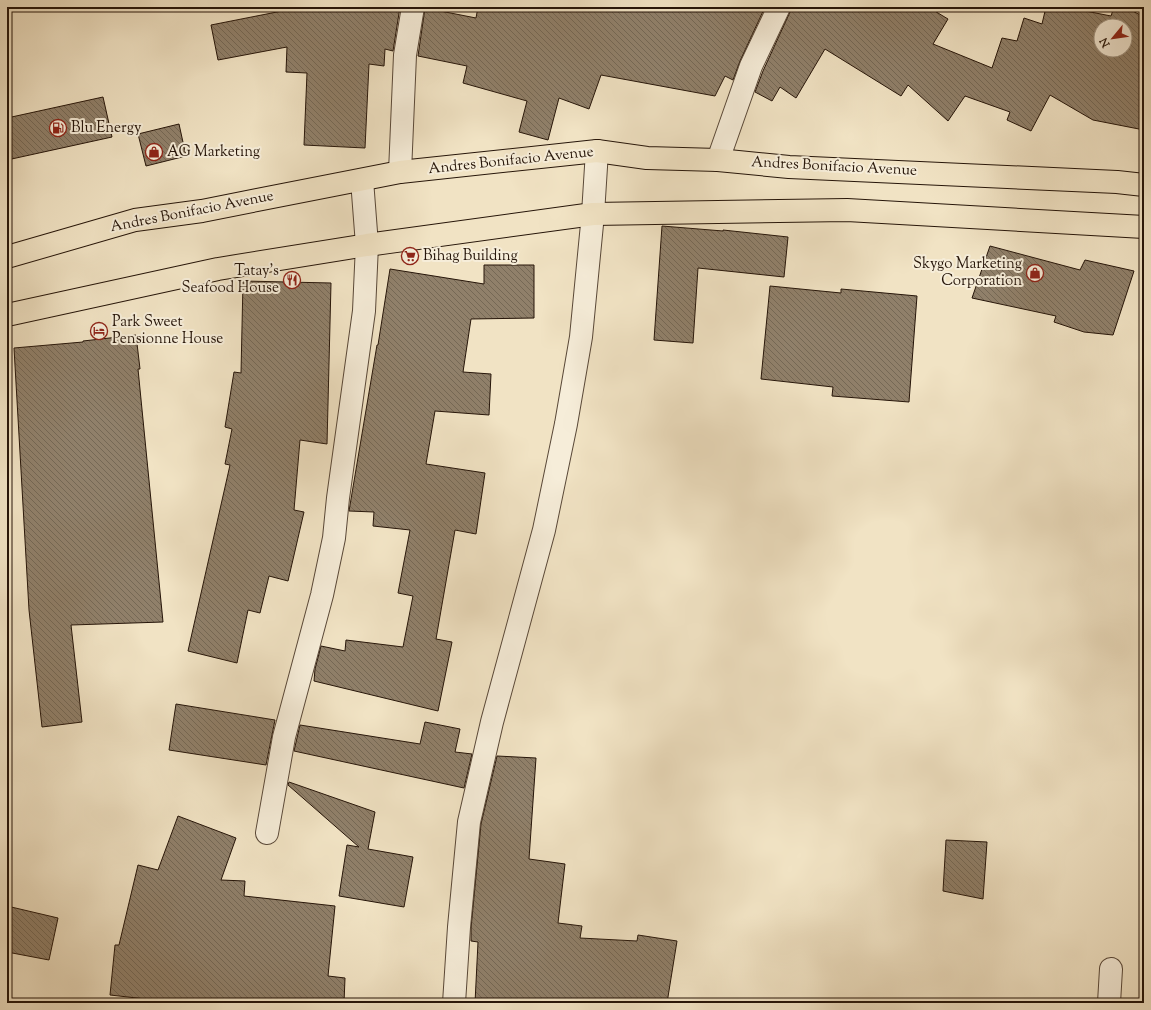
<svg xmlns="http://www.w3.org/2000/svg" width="1151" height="1010" font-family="'Sorts Mill Goudy',serif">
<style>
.building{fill:url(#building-back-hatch);stroke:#261509;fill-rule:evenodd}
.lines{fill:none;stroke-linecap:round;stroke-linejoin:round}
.street-casing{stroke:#594838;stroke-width:24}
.highway-casing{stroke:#261509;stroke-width:24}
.street{stroke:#f6edd9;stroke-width:22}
.highway{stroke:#f1e3c4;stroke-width:22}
.labels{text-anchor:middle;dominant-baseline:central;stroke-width:4;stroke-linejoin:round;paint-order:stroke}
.poi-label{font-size:15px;fill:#261509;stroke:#f6edd9;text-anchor:start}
.street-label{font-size:15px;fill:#261509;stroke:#f6edd9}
</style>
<defs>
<pattern id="building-back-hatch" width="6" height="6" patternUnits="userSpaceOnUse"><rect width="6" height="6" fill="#90806a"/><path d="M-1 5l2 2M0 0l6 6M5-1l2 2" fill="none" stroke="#756855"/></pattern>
</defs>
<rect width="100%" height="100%" fill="#f1e3c4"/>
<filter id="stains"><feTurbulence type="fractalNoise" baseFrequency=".005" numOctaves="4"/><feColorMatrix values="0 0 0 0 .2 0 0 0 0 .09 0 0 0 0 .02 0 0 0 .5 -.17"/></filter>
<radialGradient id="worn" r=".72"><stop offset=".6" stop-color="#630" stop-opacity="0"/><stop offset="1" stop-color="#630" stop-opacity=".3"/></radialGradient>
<!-- building -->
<path class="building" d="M282 7H400L393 51 385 49 384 66 369 64 365 148 304 145 307 73 286 72 287 47 218 60 211 25 282 11Z
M478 7H765L740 61 733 80 725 76 715 96 601 75 589 109 559 98 548 140 519 132 527 101 463 83 467 66 418 56 425 8 476 18Z
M791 7H928L948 19 933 44 992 68 1002 38 1017 41 1024 18 1042 24 1046 7H1065L1111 16 1114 7H1125L1144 17V130L1093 120 1050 95 1031 131 1007 120 1010 112 965 96 948 121 908 85 901 96 825 49 796 98 780 87 772 101 755 92 763 71 790 12ZM1101 26H1125V50H1101Z
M103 97 112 137 7 160V118Z
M179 124 186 156 146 166 138 134Z
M662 226 723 231V230L788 237 784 277 698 268 693 343 654 340Z
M990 246 1080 270 1085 260 1134 271 1113 335 1084 332 1054 322 1056 316 972 298Z
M484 265H534V318L471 319 463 372 491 374 489 415 435 411 426 464 485 473 476 534 455 530 436 639 452 642 438 711 314 681 315 669 321 646 345 651 346 640 403 647 413 596 398 593 410 530 373 526 374 512 349 511 377 345H378L390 269 484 284Z
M243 281 331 283 327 444 300 440 294 510 304 512 288 581 269 576 260 613 248 610 237 663 188 651 230 465 225 464 232 429 225 427 234 372 241 373Z
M770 286 841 293V289L917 296 909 402 832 396 833 387 761 379Z
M136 335 140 369H138L163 622 71 625 82 722 42 727 29 610 14 348 83 342V341Z
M176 704 275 720 266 765 169 750Z
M425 722 460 729 455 752 472 754 464 788 294 751 300 725 420 744Z
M497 756 536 758 529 859 565 864 558 923 582 926 580 938 637 941 638 935 677 941 667 1003H475L478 942 471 941V928L481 824Z
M289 782 375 812 368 849 413 857 404 907 339 896 347 845 359 847 288 785Z
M178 816 236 838 221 880 245 881 244 896 335 906 328 976 345 978 344 1003H197L164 1001 110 995 115 945H119L138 865 158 870Z
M946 840 987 842 983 899 943 891Z
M7 906 58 918 49 960 7 952Z"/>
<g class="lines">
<!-- street casing -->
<g class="street-casing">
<path id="street" d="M718 160 751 66 779 7
M400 172 405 55 413 7
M267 833 284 737 322 595 334 538 338 498 364 311 367 245 362 180
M454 1003 459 927 469 822 492 722 544 530 566 424 581 337 593 214 597 151
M1109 1003 1111 969"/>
</g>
<!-- highway casing -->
<g class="highway-casing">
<path id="highway" d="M7 257 135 220 202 211 257 200 400 172 597 151 647 158 718 160 789 167 1117 182 1144 185
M7 315 218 269 367 245 593 214 847 210 1144 227"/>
</g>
<!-- street -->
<use href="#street" class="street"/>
<!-- highway -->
<use href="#highway" class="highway"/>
</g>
<!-- icons -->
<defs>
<g id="fuel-ring" transform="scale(0.9)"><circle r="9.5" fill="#f6edd9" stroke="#8f2418" stroke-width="1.5"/><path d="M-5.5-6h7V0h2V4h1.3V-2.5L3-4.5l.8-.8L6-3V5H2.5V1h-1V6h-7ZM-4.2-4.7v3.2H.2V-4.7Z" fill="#8f2418"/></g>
<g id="shop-ring" transform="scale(0.9)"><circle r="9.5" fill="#f6edd9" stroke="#8f2418" stroke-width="1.5"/><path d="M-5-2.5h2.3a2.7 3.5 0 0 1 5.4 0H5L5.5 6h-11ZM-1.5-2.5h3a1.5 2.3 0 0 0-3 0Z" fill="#8f2418"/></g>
<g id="supermarket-ring" transform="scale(0.9)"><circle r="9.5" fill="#f6edd9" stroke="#8f2418" stroke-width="1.5"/><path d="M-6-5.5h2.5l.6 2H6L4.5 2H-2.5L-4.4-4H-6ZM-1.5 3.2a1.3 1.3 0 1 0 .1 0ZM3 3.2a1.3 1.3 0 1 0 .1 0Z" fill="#8f2418"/></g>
<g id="restaurant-ring" transform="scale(0.9)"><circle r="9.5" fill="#f6edd9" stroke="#8f2418" stroke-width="1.5"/><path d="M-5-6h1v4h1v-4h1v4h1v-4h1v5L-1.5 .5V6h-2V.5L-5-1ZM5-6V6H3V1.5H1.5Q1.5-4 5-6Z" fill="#8f2418"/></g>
<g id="hotel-ring" transform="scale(0.9)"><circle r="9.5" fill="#f6edd9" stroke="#8f2418" stroke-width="1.5"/><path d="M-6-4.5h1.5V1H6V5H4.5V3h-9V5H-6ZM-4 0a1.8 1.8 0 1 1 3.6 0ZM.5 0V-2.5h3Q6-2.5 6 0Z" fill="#8f2418"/></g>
</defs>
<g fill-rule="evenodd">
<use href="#fuel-ring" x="58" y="128"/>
<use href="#shop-ring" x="154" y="152"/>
<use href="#supermarket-ring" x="410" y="256"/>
<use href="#shop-ring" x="1035" y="273"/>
<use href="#restaurant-ring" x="292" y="280"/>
<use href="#hotel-ring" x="99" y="331"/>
</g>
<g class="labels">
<!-- poi labels -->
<g class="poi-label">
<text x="71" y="128">Blu Energy</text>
<text x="167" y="152">AG Marketing</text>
<text x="423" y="256">Bihag Building</text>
<text x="1022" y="264" text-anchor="end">Skygo Marketing<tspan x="1022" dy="17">Corporation</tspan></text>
<text x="279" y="271" text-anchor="end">Tatay's<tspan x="279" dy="17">Seafood House</tspan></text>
<text x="112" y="322">Park Sweet<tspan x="112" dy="17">Pensionne House</tspan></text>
</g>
<!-- street labels -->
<g class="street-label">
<text transform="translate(511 161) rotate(-6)">Andres Bonifacio Avenue</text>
<text transform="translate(834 167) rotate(3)">Andres Bonifacio Avenue</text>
<text transform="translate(192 212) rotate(-11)">Andres Bonifacio Avenue</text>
</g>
</g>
<!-- margin -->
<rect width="1151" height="1010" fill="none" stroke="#f1e3c4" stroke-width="24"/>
<rect x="8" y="8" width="1135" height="994" fill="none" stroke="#261509" stroke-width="2"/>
<rect x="12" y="12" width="1127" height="986" fill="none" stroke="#261509"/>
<!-- north arrow -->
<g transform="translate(1113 38) rotate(241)"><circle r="19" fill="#f6edd9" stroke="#a39786"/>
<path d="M0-3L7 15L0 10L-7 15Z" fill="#8f2418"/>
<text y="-6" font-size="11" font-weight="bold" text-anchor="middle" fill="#261509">N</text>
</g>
<rect width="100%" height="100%" filter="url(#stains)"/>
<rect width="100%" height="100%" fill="url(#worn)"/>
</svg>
